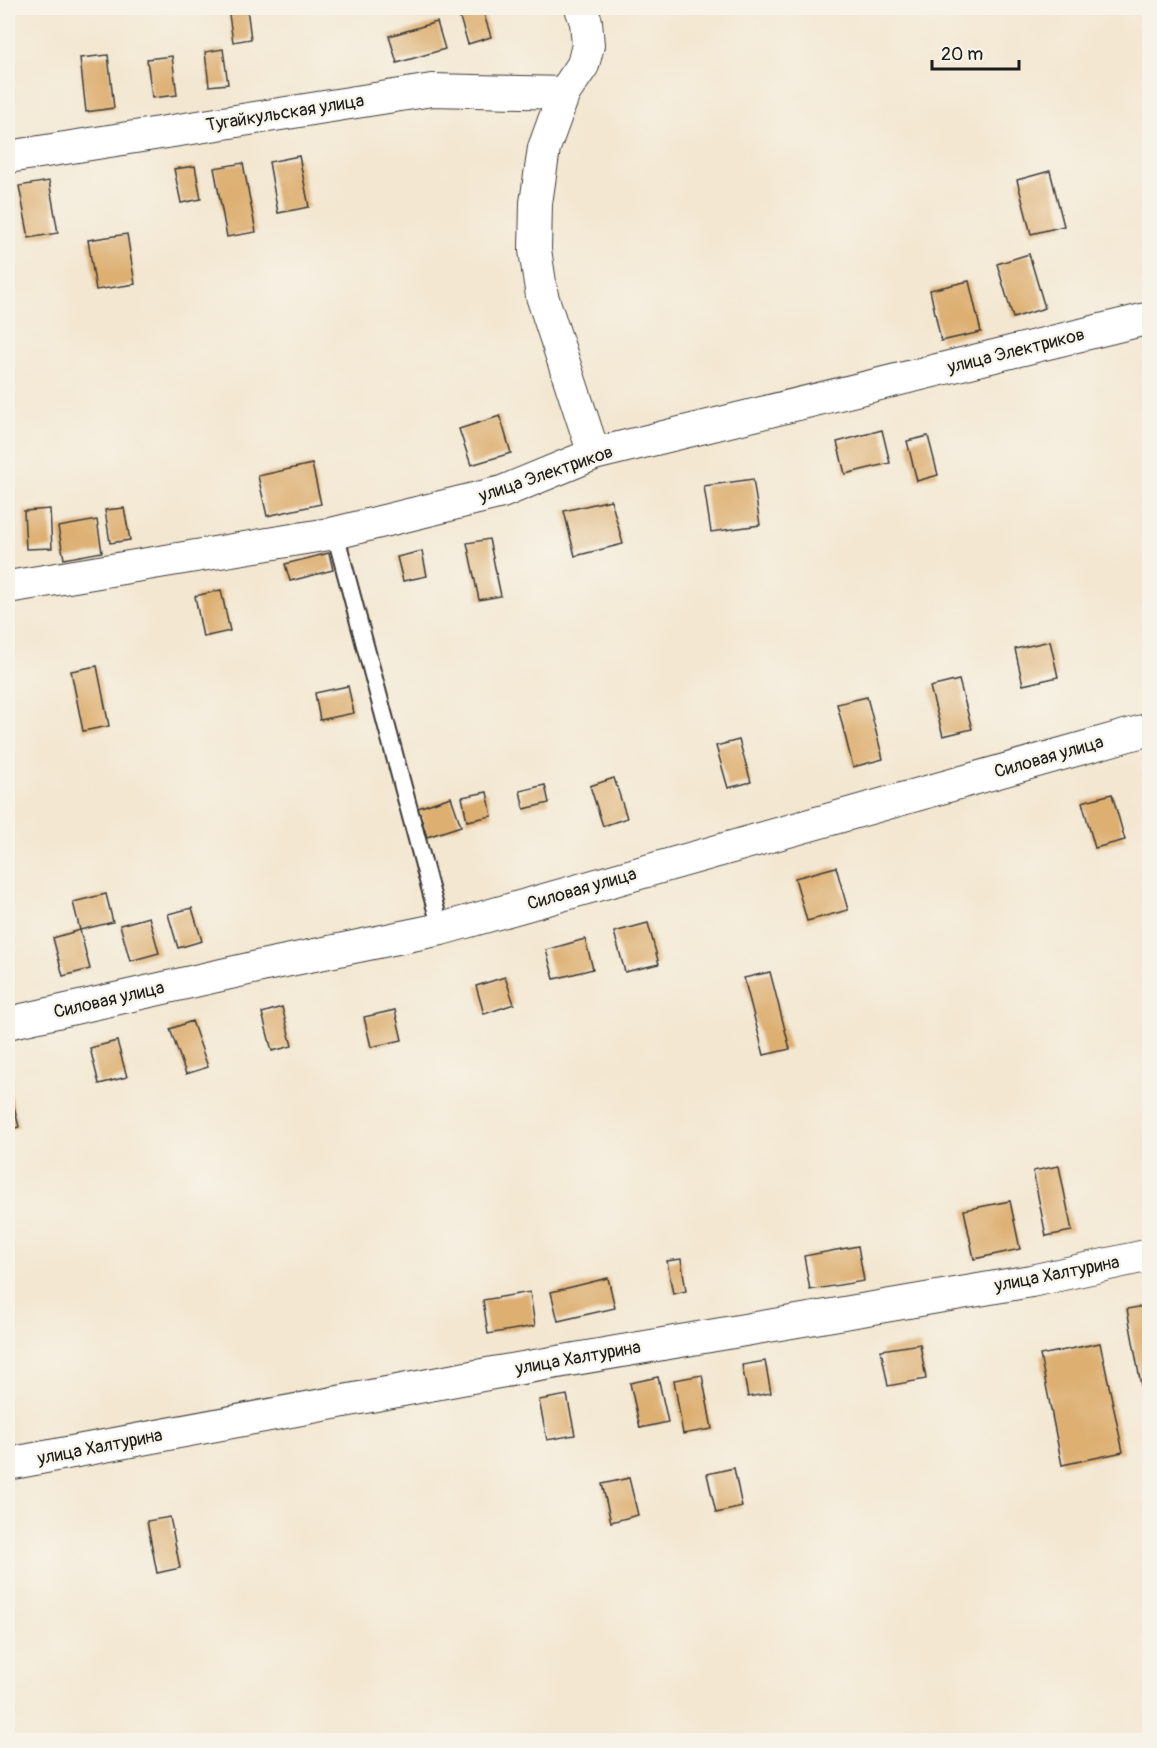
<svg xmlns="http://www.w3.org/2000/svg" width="1157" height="1748" font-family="Pangolin,sans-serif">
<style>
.building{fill:#ddaf71}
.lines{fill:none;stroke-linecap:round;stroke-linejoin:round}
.service-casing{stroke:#3c3a37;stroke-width:20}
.minor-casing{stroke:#3c3a37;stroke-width:34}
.service{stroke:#fff;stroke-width:16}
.minor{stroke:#fff;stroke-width:32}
.labels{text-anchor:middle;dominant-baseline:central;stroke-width:4.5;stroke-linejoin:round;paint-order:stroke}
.street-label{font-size:18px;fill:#1c1c1c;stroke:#f7f3e8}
</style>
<rect width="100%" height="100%" fill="#f7f3e8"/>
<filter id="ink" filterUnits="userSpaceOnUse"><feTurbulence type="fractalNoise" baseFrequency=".0167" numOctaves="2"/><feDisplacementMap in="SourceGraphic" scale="12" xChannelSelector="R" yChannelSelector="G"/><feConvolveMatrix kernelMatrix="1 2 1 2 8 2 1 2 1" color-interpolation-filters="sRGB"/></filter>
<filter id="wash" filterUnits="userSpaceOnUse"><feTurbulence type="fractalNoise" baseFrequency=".008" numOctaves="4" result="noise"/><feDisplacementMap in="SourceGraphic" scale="24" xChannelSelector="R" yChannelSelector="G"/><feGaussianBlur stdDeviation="1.35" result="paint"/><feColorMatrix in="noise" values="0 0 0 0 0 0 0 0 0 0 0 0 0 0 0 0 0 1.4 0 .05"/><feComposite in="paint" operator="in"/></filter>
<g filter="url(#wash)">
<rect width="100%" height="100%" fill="#f3e7d1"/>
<g id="blocks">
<!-- building -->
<path class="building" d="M228 8H247L251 39 233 42Z
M457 8H482L491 37 468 44Z
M437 22 445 49 397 63 389 36Z
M223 49 228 84 209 86 205 52Z
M108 55 114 108 86 112 80 58Z
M172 56 177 95 152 98 147 59Z
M299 156 309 207 278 213 269 162Z
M243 163 256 232 227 237 214 168Z
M195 166 201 199 181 203 174 169Z
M1050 171 1064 226 1031 234 1017 180Z
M49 181 58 233 29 238 19 186Z
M127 234 135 284 96 290 88 240Z
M1029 254 1045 308 1013 318 997 264Z
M969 281 981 332 941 341 930 290Z
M500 416 511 453 471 465 459 429Z
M882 430 890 463 845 474 837 442Z
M928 436 938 475 917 481 907 441Z
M312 464 321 504 267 516 258 476Z
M753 479 760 525 711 532 704 486Z
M611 500 623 544 575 556 564 511Z
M124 508 130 540 110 543 105 510Z
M50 509 52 548 26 549 24 511Z
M97 520 102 552 64 559 58 527Z
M489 539 501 596 479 600 467 543Z
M422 551 427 576 403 581 397 557Z
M329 553 333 570 290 581 285 564Z
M221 590 230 631 203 637 195 596Z
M1050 641 1058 677 1023 685 1015 649Z
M97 666 109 726 83 731 71 671Z
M959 680 972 729 943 736 930 687Z
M348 686 354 713 320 720 315 693Z
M867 697 883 759 853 767 837 704Z
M739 740 751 782 728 788 716 746Z
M614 778 627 818 603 826 590 786Z
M545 785 549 803 524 809 520 791Z
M487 792 492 816 467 821 462 797Z
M1112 794 1125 840 1095 848 1082 802Z
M451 797 461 826 427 837 418 808Z
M836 867 848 910 807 921 795 878Z
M106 894 113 922 80 930 90 969 63 976 53 938 80 930 73 902Z
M192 908 202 941 178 948 168 914Z
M149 917 159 953 130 961 120 925Z
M648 923 659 964 625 972 614 932Z
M585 939 593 969 554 979 546 950Z
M770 972 790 1049 764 1055 744 978Z
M505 977 514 1004 484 1014 476 986Z
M282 1007 292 1046 272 1051 262 1013Z
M395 1010 402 1040 371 1047 364 1017Z
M192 1021 208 1067 186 1074 170 1029Z
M117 1041 127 1077 99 1084 90 1048Z
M8 1082 19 1127 8 1130Z
M1059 1166 1072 1231 1046 1236 1033 1171Z
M1010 1201 1020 1249 974 1259 964 1210Z
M858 1246 864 1281 810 1290 804 1256Z
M681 1259 686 1291 673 1294 667 1261Z
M608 1278 615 1308 558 1321 551 1292Z
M530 1292 535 1326 488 1334 483 1300Z
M1150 1305V1402H1144L1127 1309Z
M1100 1343 1123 1452 1062 1465 1040 1355Z
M920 1344 926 1379 888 1386 881 1350Z
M765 1361 771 1393 748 1397 742 1365Z
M702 1375 712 1429 683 1434 674 1380Z
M658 1377 668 1422 640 1428 630 1383Z
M567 1395 575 1435 547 1440 539 1400Z
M734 1468 742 1507 716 1513 707 1474Z
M629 1478 638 1515 611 1522 602 1484Z
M170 1517 180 1568 157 1573 147 1521Z"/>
</g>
</g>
<g filter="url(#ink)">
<use href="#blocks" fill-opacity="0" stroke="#3c3a37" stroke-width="1.5"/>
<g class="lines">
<!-- service casing -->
<g class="service-casing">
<path id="service" d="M335 533 441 929"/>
</g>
<!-- minor casing -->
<g class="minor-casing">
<path id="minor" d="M581 8 586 22 588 45 583 65 564 93 544 148 536 203 535 250 542 296 594 454
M8 157 432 90 564 93
M8 587 335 533 502 492 594 454 1150 318
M8 1023 266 965 441 929 1150 729
M8 1464 493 1373 1031 1281 1150 1255"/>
</g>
<!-- service -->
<use href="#service" class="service"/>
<!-- minor -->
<use href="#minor" class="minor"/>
</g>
</g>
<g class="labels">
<!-- street labels -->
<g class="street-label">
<text transform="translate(285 113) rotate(-9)">Тугайкульская улица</text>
<text transform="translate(1016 351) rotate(-14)">улица Электриков</text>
<text transform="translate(546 474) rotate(-19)">улица Электриков</text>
<text transform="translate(1049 757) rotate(-16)">Силовая улица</text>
<text transform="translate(582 889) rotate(-16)">Силовая улица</text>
<text transform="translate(109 1000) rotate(-13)">Силовая улица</text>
<text transform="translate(1057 1274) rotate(-11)">улица Халтурина</text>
<text transform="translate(578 1358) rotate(-10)">улица Халтурина</text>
<text transform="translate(100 1447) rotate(-11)">улица Халтурина</text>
</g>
</g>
<!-- margin -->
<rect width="1157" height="1748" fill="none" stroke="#f7f3e8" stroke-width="30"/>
<!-- scale -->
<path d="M932 60v9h87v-9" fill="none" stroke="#1c1c1c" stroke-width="3"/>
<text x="941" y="60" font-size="18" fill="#1c1c1c" stroke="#f7f3e8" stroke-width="4.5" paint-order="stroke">20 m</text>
</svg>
